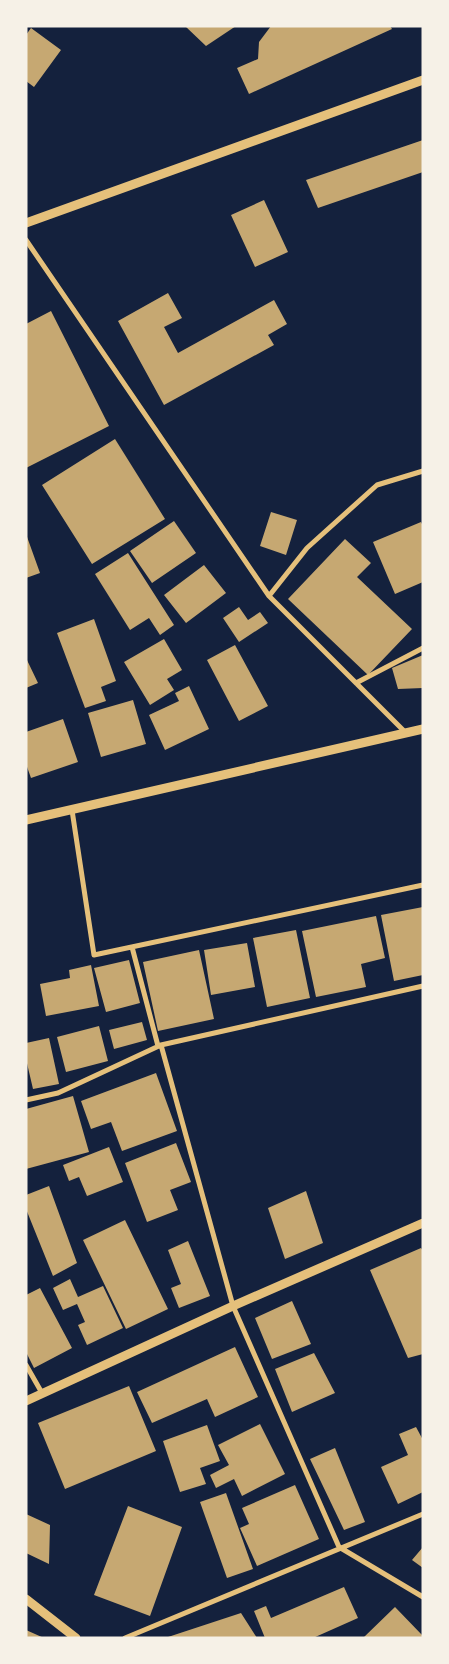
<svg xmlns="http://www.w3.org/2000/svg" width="449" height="1664" font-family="'Open Sans',sans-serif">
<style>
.building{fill:#c6a872}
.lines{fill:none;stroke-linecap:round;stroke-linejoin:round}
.minor{stroke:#e5c07b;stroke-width:5}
.tertiary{stroke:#e5c07b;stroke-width:9}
</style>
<rect width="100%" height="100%" fill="#14213d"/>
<!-- building -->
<path class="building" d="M185 26H236L206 46Z
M271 26H390L392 29 249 94 237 68 258 59 259 42Z
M31 28 61 50 34 87 26 81V35Z
M423 140V172L318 208 306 180Z
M264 200 288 252 255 267 231 215Z
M168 293 182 318 164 327 178 353 274 300 287 324 268 335 274 345 164 405 118 321Z
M51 311 109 426 26 468V324Z
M115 439 165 519 92 564 42 485Z
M271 512 297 520 286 555 260 546Z
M174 521 196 553 152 583 130 551Z
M421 522 423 526V582L395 594 373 542Z
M26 534 40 573 26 578Z
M345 539 371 563 357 577 412 629 368 675 288 599Z
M128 553 174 625 160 635 149 618 130 630 95 574Z
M204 565 226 593 186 623 164 595Z
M239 607 248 620 260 612 268 623 239 642 223 618Z
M94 619 116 681 101 687 106 701 85 708 57 633Z
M164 639 182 670 167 679 174 690 150 705 124 662Z
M235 645 268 706 239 721 207 660Z
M423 655V688L398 689 392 668Z
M26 658 38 683 26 688Z
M189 686 209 729 165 750 149 715 179 701 175 693Z
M133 700 146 744 101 757 88 713Z
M63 719 78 762 31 778 26 764V732Z
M423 907V975L394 981 381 915Z
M376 916 385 958 361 964 366 987 316 997 302 931Z
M296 930 310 998 267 1007 253 938Z
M247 943 255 987 211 995 204 950Z
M199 950 214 1019 158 1031 143 962Z
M129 960 140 1003 106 1012 94 968Z
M91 965 99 1006 46 1016 40 984 70 978 69 970Z
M142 1022 147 1040 114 1049 109 1030Z
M99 1026 108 1061 66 1072 57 1037Z
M49 1038 59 1084 33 1089 26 1059V1043Z
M156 1073 177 1131 122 1151 111 1122 91 1129 81 1101Z
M73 1096 89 1152 26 1169V1109Z
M176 1143 191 1182 170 1190 178 1210 147 1222 125 1163Z
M109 1147 123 1182 87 1196 79 1177 69 1181 63 1165Z
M49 1186 77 1263 53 1276 26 1209V1195Z
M306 1191 323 1243 285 1259 268 1208Z
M125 1220 168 1309 126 1329 83 1240Z
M188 1241 210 1296 179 1308 171 1288 181 1284 168 1250Z
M421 1248 423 1251V1354L408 1358 370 1270Z
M70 1279 78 1297 103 1286 123 1328 87 1345 78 1325 85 1322 77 1304 63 1310 53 1288Z
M40 1288 72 1348 34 1368 26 1352V1295Z
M292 1301 311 1344 272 1359 255 1318Z
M235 1347 258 1397 215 1417 207 1399 152 1423 137 1392Z
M314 1353 335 1393 292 1412 275 1369Z
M129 1386 156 1451 65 1489 38 1423Z
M260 1424 285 1474 242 1496 234 1479 216 1488 210 1475 229 1465 218 1445Z
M207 1425 220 1461 200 1468 206 1484 180 1492 163 1441Z
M416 1427 423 1440V1492L398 1504 381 1467 408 1455 399 1434Z
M335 1448 365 1522 344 1530 310 1459Z
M295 1485 319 1539 257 1566 240 1528 249 1524 242 1508Z
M226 1493 253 1569 227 1578 200 1502Z
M128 1506 182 1527 150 1616 94 1595Z
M26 1514 50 1525 49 1564 26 1553Z
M423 1547V1568L412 1560Z
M344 1587 358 1618 313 1638H265L254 1611 266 1606 271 1618Z
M395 1607 423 1636V1638H363Z
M241 1613 257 1638H168V1637Z
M26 1630 44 1638H26Z"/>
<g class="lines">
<!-- minor -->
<path class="minor" d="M26 240 269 596 405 732
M269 596 307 548 377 485 423 471
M356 683 423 648
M72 810 94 955 423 885
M132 947 158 1046
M161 1045 233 1306 339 1547 423 1597
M26 1100 58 1093 161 1045 423 986
M26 1365 42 1393
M125 1638 423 1514"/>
<!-- tertiary -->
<path class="tertiary" d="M26 223 423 80
M26 820 423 729
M26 1401 233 1306 423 1223
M26 1599 76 1638"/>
</g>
<!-- border -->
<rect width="449" height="1664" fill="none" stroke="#f6f1e7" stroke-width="55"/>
</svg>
